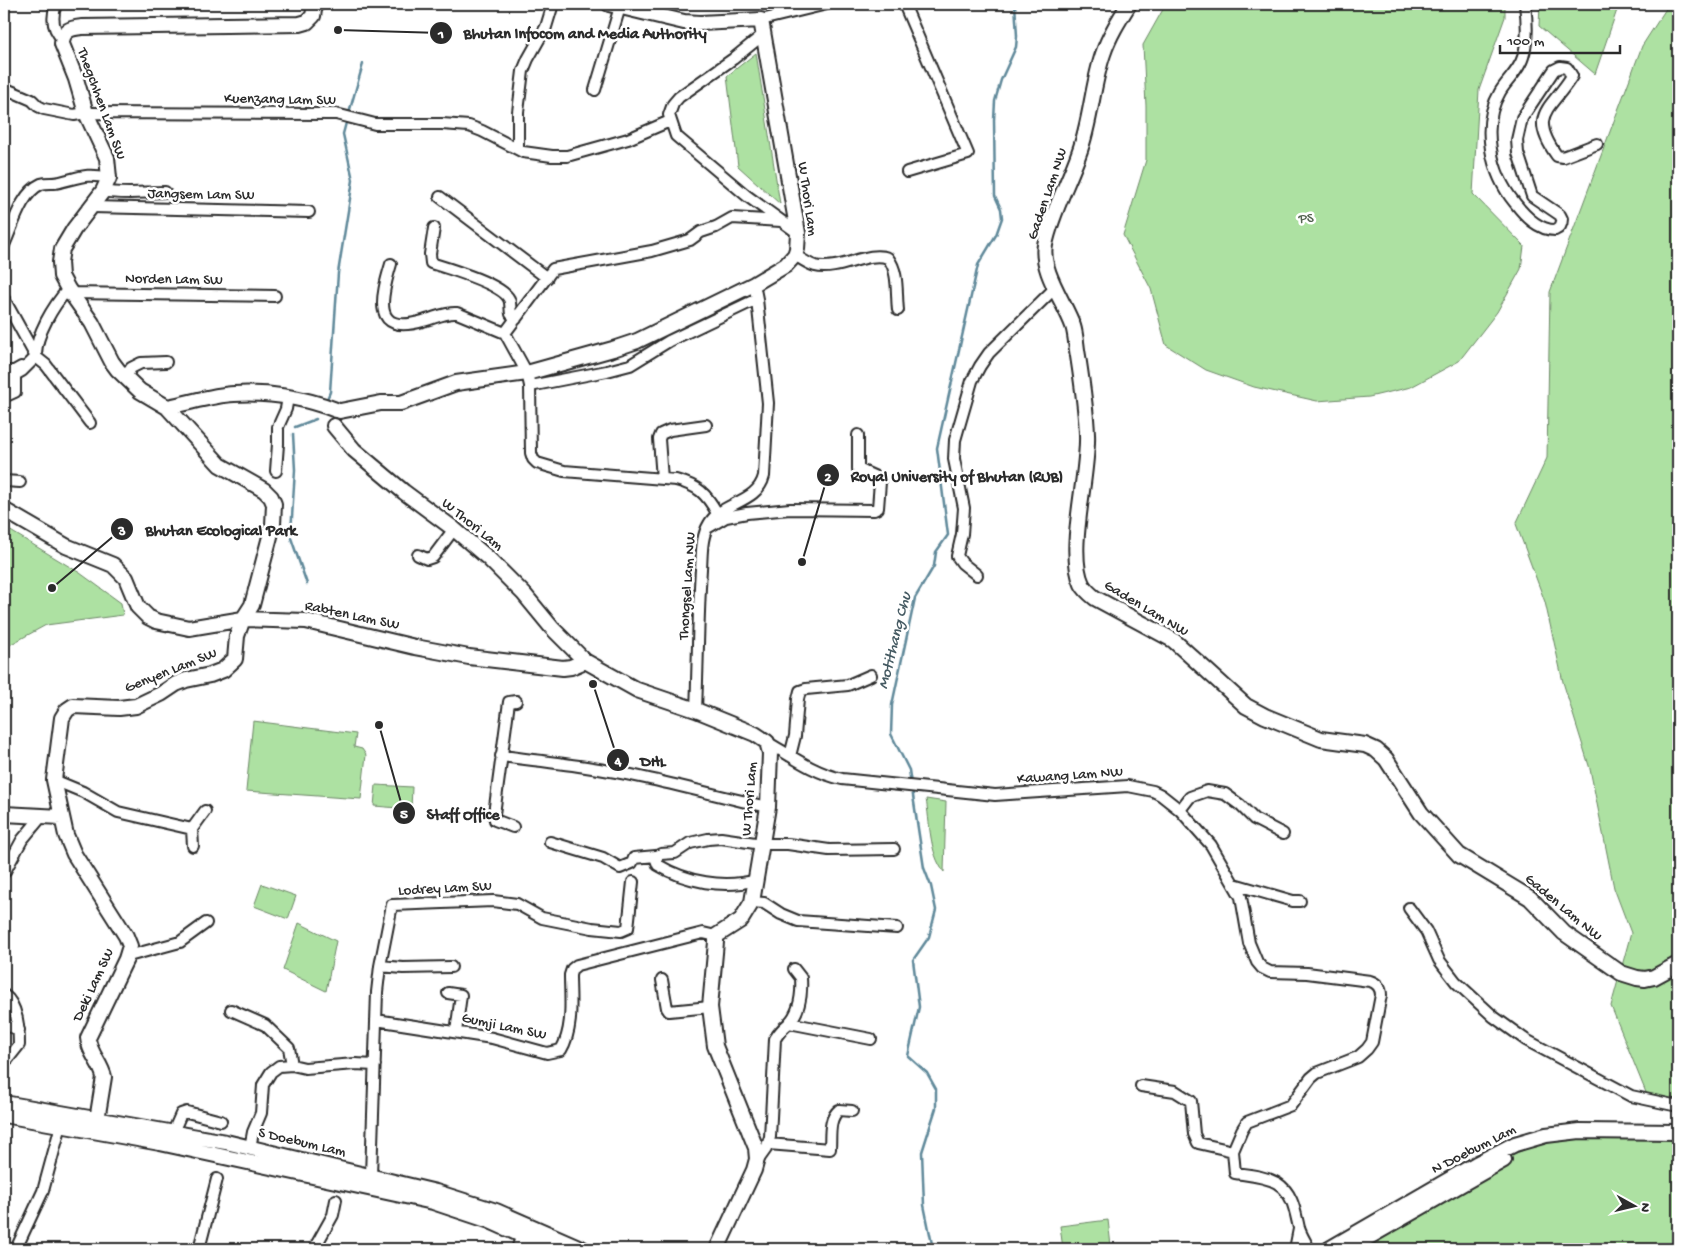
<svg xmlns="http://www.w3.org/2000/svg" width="1682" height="1253" font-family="'Gochi Hand',sans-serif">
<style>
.green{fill:#ade1a2;stroke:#6c8666}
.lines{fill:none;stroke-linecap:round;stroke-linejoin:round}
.stream{stroke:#60899a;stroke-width:2.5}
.minor-casing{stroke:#2b2b2b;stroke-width:14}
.major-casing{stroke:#2b2b2b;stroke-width:18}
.minor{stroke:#fff;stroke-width:10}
.major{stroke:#fff;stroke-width:14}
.labels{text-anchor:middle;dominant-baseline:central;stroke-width:5;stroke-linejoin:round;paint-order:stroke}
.street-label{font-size:15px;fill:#2b2b2b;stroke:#fff}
.park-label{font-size:15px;fill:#52624f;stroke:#fff}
.water-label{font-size:16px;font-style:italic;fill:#455a62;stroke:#fff}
.leader{fill:none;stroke:#2b2b2b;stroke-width:2}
.callout-dot{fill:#2b2b2b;stroke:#fff;stroke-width:2}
.mark-label{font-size:15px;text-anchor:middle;font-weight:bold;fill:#fff}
.callout-label{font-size:16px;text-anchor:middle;font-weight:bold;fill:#2b2b2b;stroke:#fff;stroke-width:5;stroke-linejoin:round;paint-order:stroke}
</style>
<rect width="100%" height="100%" fill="#fff"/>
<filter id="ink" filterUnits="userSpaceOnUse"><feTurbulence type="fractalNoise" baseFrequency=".02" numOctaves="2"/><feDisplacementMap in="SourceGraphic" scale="10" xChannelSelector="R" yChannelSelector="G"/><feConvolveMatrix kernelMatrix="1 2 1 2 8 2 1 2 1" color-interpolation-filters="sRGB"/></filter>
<g filter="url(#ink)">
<!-- green -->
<path class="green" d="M1166 4H1505V17L1479 90 1473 194 1524 246 1521 269 1497 312 1459 361 1411 387 1369 397 1317 401 1254 387 1206 370 1166 345 1151 289 1123 235 1146 160V106L1143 45Z
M1540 4H1623L1617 10 1595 74 1539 26Z
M1669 4H1678V1107L1649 1100 1611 1006 1631 933 1614 888 1590 769 1563 682 1545 602 1516 524 1547 458 1550 292 1642 46Z
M756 53 780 204 738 166 727 76Z
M4 527 80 573 121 603 123 615 46 625 4 648Z
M253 721 356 734 354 747 362 749 366 755 361 799 246 791Z
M376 785 412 787 411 809 374 806Z
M926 799 946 802 944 872C929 853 930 822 926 799Z
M262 884 296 896 288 919 254 906Z
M299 923 336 941 326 991 283 970Z
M1655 1137 1678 1139V1249H1352L1505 1157 1532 1147 1560 1140Z
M1108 1220 1111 1246 1081 1249H1063L1060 1226Z"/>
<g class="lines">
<!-- stream -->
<path class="stream" d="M349 113 363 64
M327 399 330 392 338 273 353 180 343 134 347 119
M295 427 316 419
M291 533 295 470 293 434
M291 538 307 584
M911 784 909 770 891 734 892 705 915 598 934 566 936 552 948 535 937 448 978 265 996 235 1002 218 1001 209 995 196 994 120 995 101 1001 80 1016 47 1017 36 1015 4
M912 789 924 868 931 886 936 910 929 937 913 960 919 1007 908 1056 927 1073 936 1089V1108L922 1152 924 1205 933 1249"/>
<!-- minor casing -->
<g class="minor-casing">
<path id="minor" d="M56 4C52 16 52 29 62 38
M904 4 968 154 907 172
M1525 4C1527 20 1528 42 1523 57 1519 71 1507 80 1500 92 1480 126 1491 174 1515 203 1525 216 1538 230 1555 230 1560 228 1562 225 1562 219L1560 215 1532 196 1518 153 1517 140 1522 118 1554 70 1560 67 1567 68 1572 76C1551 110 1527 114 1557 156L1563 157 1597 144
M761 20 827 4
M764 34 733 59 679 97 673 104 669 115 676 136 747 196 798 233
M4 88 32 100 38 106 44 109 74 115 86 113 336 114 375 124H442L469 126 482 131 523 152 552 156H567L628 139 670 121
M595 90 620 7
M518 149V112L523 71 528 59 546 27 553 4
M103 191C123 195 144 192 165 192
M440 197 547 278
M92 207 309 212
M434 228 430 254 431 263C447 268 502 284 509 299 511 303 510 310 511 314L516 319
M4 245C13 226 21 193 41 184 47 182 54 184 60 182 81 177 86 173 109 178
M795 255C801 259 808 264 815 266 839 272 868 250 888 258 899 272 896 293 898 310
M391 264C381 297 371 336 423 321 435 318 445 312 457 313L505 333
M71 293 275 296
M4 299 36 357 46 365 90 423
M36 357C35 335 54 305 68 289
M4 371H14L21 367
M126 378 131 368 141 363 166 362
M530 386 607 371 630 365 669 341 757 299
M4 397 15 392V375L22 371 36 357
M276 471 278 444V427L286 409 288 397
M662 479 659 439 661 434 670 430 706 425
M4 481 20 482
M717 513C706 493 698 486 676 480L564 471 537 463 533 459 531 453 530 386 527 373 505 333 553 269 652 251 690 240 701 232 716 227 732 218 781 221
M709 527 726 517 747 513 790 509 874 510 878 508 880 482 878 478 858 469V435
M418 555 427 559 433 557 454 529
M977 575 962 563 957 556 962 534 964 508 954 459 955 440 972 381 980 366 989 353 1055 288
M696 710C698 663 698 616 701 569 702 554 701 537 709 524 722 501 757 504 764 476L768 403 757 299 754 284
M767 742C791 756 814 773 842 779L995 795 1128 786 1153 791 1161 795 1180 810 1211 845 1241 897 1249 943 1257 962 1262 968 1270 972 1307 973 1370 981C1377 983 1381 988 1381 995L1372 1042 1367 1049 1358 1057 1317 1073 1311 1078 1291 1105 1247 1122 1242 1130 1233 1151 1235 1173C1248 1175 1265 1176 1277 1183 1293 1193 1295 1211 1299 1228 1301 1235 1306 1242 1309 1249
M501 756C549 762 598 767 645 778 686 787 727 798 768 807
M790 756 795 736 798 699 800 691 806 689 848 685 871 675
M54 780 83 792 118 812 192 829 205 811
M1180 810 1190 797 1207 791 1225 794 1240 805 1254 819 1283 834
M513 827 495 820 494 814 509 702 516 701
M192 829 193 846
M550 842 603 858 620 868 632 863 634 858 656 856
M4 873 22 840 42 816
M756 880C724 889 686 882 658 865L655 857 661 854 675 853 690 843 708 839 721 838 762 844H788L829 850 894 849
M1234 884 1293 901H1300
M752 902 764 903 781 914 798 921 897 928
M1409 908 1426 931 1439 960 1456 982 1494 1017 1526 1040 1631 1096 1678 1106
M128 954 132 955 180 942 206 923
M380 966 403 968 451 967
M662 980 667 1008 669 1011 710 1007
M448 993 461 995 456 1032
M4 995C18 1005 19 1029 19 1045L4 1064
M231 1010 265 1025 289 1048 292 1065
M376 1020 492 1038 547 1053 561 1050C574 1028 570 999 570 975L572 969 577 965 703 933 716 936
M789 1023 871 1039
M4 1024 19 1030
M1141 1086 1175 1091 1191 1101 1194 1134 1198 1143 1233 1151
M173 1132 181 1114 187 1112 221 1121
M768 1144 830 1149C831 1136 828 1119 839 1110L852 1111
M250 1148 253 1132 261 1113 263 1085 271 1072 279 1066 292 1065 305 1068 355 1064 375 1065
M756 1163 766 1149 770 1137 775 1039C779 1032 782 1029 788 1024 800 1012 802 993 801 978L794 969
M371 1176 377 992 380 966 392 905 493 901 517 904 542 918 592 928 621 931 628 928 633 882
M16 1249 43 1191 61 1125
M199 1249 217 1179
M314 1249 333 1215 336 1200
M517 1249 522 1235
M1295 1249 1299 1229"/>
</g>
<!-- major casing -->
<g class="major-casing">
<path id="major" d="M315 4 313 16 307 22 300 24 82 27C70 28 62 31 62 44L76 79 86 113 107 158 109 178 103 191 74 229 62 249 60 262 61 276 68 289 92 323 112 362 118 370 140 391 167 407C189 403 212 395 234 394 268 392 305 398 336 410
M1129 4C1119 20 1109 36 1103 54 1092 86 1091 121 1079 153 1069 182 1051 214 1045 245 1040 270 1065 303 1073 326 1076 335 1076 346 1078 356 1082 382 1086 408 1087 434 1089 475 1066 550 1082 584 1085 590 1090 594 1095 598L1173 640 1246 706 1265 716 1321 739 1365 745 1376 750 1386 759 1421 813 1459 855 1530 898 1564 933 1621 973 1637 978 1645 979 1654 977 1678 964
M340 411 381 403H401L456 383 527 373 613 349 637 341 754 284 786 265 795 255 797 249 798 233 761 20 700 23 684 22 609 4
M334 426 354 450 404 492 454 529 488 558 524 594 552 628 585 661 637 690 696 710 755 734 767 742 770 753 768 807 752 902 741 920 716 936V942L710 1007 715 1046 756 1148 757 1159 754 1170 717 1249
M4 510 66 546 113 565 126 578 138 607 148 617 156 621 189 628 243 619 306 621 415 647 469 657 563 668 571 667 585 661
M4 814 61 817
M4 1103 226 1142 436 1192 496 1211 583 1249
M4 1115 160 1143 433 1202 490 1221 552 1249
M97 1120 104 1077C101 1063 89 1053 88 1038L126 959 130 946 126 936 74 854 66 835 54 780 62 718 67 710 73 706 119 708 136 706 161 694 176 684 186 680 210 675 223 670 235 659 237 636 243 619 252 605 273 525 274 504 271 497 264 490 220 465 167 407
M1329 1249 1476 1164 1515 1144 1546 1135 1580 1131 1678 1132
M1348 1249 1504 1160"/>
</g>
<!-- minor -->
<use href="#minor" class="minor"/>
<!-- major -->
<use href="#major" class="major"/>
</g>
</g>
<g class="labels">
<!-- street labels -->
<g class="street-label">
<text transform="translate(280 100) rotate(1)">Kuenzang Lam SW</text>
<text transform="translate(101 104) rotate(70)">Thegchhen Lam SW</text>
<text transform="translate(1048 194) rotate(-71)">Gaden Lam NW</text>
<text transform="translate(201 195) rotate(1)">Jangsem Lam SW</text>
<text transform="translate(807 199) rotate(82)">W Thori Lam</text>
<text transform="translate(174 280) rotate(1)">Norden Lam SW</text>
<text transform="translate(472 525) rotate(39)">W Thori Lam</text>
<text transform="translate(688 586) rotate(-86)">Thongsel Lam NW</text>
<text transform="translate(1146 609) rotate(31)">Gaden Lam NW</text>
<text transform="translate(352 616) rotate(12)">Rabten Lam SW</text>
<text transform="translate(171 671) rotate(-22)">Genyen Lam SW</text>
<text transform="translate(1070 776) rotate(-4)">Kawang Lam NW</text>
<text transform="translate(750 799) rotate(-85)">W Thori Lam</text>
<text transform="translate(445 889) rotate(-3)">Lodrey Lam SW</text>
<text transform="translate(1563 908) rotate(40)">Gaden Lam NW</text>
<text transform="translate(94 985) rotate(-65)">Deki Lam SW</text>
<text transform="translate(504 1027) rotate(12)">Gumji Lam SW</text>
<text transform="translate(302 1143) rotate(13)">S Doebum Lam</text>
<text transform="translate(1474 1150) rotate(-27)">N Doebum Lam</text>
</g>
<!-- park labels -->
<g class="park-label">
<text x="1306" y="219">PS</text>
</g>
<!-- water labels -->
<g class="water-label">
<text transform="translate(896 641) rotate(-76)">Motithang Chu</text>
</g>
</g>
<!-- callouts -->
<path class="leader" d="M338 30L441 33M802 562L828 475M52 588L122 529M593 684L618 760M379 725L404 813"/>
<g class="callout-dot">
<circle cx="338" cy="30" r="5"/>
<circle cx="802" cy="562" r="5"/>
<circle cx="52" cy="588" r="5"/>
<circle cx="593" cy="684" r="5"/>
<circle cx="379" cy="725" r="5"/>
<circle cx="441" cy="33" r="12"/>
<circle cx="828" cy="475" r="12"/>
<circle cx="122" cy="529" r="12"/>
<circle cx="618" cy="760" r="12"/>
<circle cx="404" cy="813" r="12"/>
</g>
<g class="mark-label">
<text x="441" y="38">1</text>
<text x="828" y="481">2</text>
<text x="122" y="535">3</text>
<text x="618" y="765">4</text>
<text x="404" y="818">5</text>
</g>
<g class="callout-label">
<text x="585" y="38">Bhutan Infocom and Media Authority</text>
<text x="957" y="481">Royal University of Bhutan (RUB)</text>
<text x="221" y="535">Bhutan Ecological Park</text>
<text x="653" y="766">DHL</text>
<text x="463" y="819">Staff Office</text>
</g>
<!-- margin -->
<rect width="1682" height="1253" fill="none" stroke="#fff" stroke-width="20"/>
<rect x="10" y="10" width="1662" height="1233" fill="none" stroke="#2b2b2b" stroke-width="2" filter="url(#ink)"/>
<!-- north arrow -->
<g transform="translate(1634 1206) rotate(98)" stroke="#ffffff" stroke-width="4" paint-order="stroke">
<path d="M0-4L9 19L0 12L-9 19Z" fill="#2b2b2b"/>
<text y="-8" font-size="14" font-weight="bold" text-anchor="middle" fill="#2b2b2b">N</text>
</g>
<!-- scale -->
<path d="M1500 45v8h120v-8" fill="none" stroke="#2b2b2b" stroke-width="2.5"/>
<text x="1507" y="45" font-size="15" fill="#2b2b2b" stroke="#ffffff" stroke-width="4" paint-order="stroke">100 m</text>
</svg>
